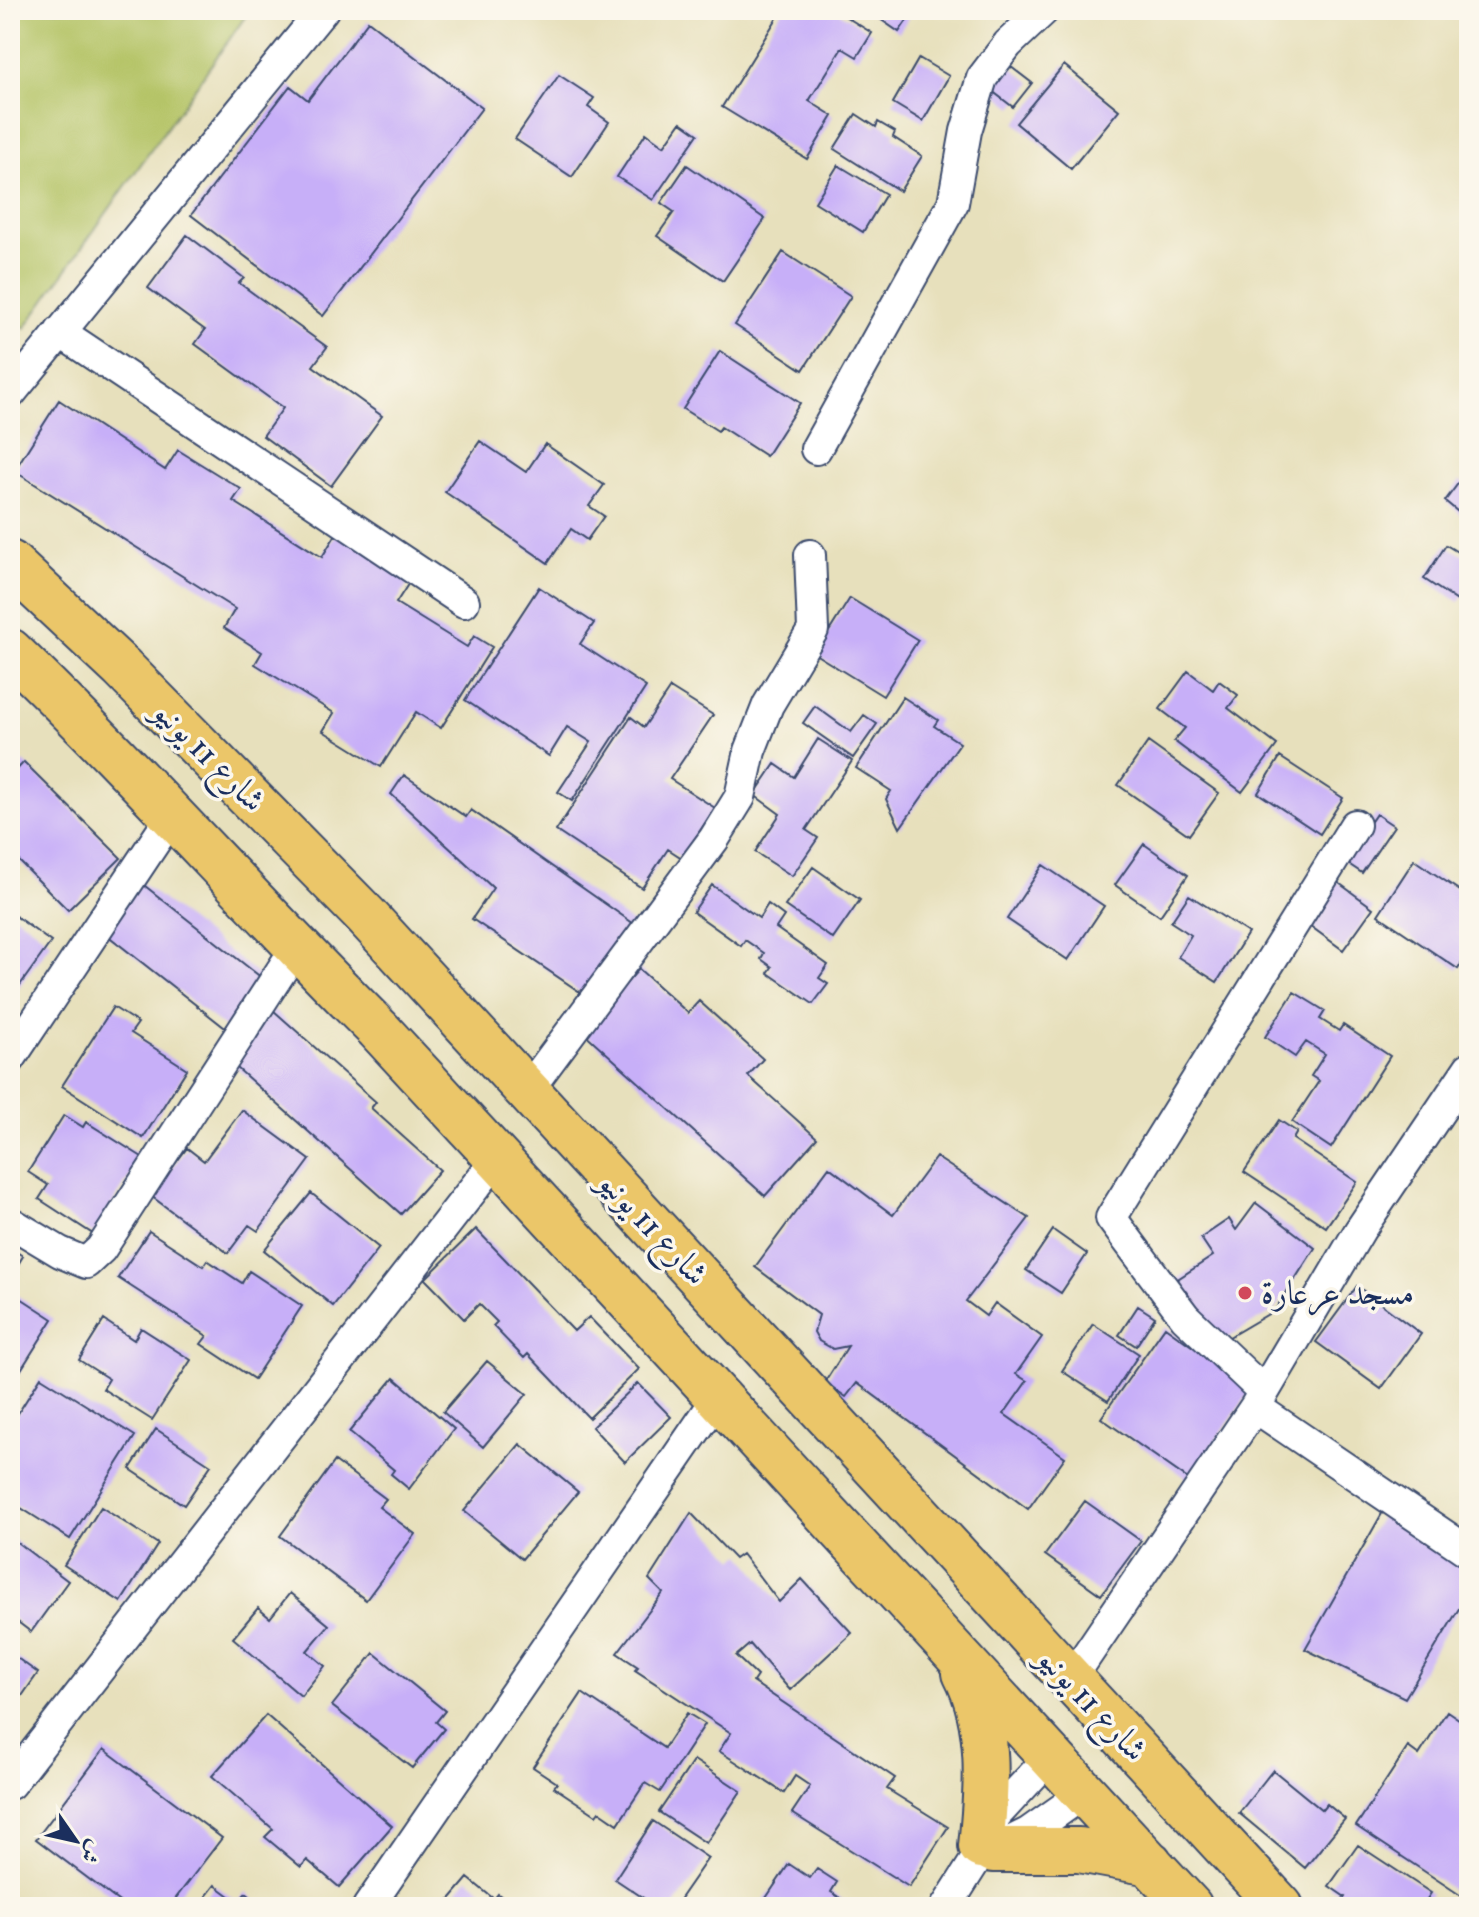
<svg xmlns="http://www.w3.org/2000/svg" width="1479" height="1917" font-family="'IM FELL Double Pica',Amiri,serif">
<style>
.green{fill:#b5c467;stroke:#687a62;stroke-width:2}
.building{fill:#c7aff8}
.lines{fill:none;stroke-linecap:round;stroke-linejoin:round}
.minor-casing{stroke:#3a4a6c;stroke-width:34}
.trunk-casing{stroke:#3a4a6c;stroke-width:48}
.minor{stroke:#fff;stroke-width:30}
.trunk{stroke:#ebc669;stroke-width:44}
.poi-dot{fill:#d1495b;stroke:#fbf7ec;stroke-width:3}
.labels{text-anchor:middle;dominant-baseline:central;stroke-width:7;stroke-linejoin:round;paint-order:stroke}
.street-label{font-size:34px;fill:#1b2f5e;stroke:#fbf7ec}
.poi-label{font-size:34px;fill:#1b2f5e;stroke:#fbf7ec;text-anchor:start}
</style>
<rect width="100%" height="100%" fill="#fbf7ec"/>
<filter id="ink" filterUnits="userSpaceOnUse"><feTurbulence type="fractalNoise" baseFrequency=".0125" numOctaves="2"/><feDisplacementMap in="SourceGraphic" scale="16" xChannelSelector="R" yChannelSelector="G"/><feConvolveMatrix kernelMatrix="1 2 1 2 8 2 1 2 1" color-interpolation-filters="sRGB"/></filter>
<filter id="wash" filterUnits="userSpaceOnUse"><feTurbulence type="fractalNoise" baseFrequency=".006" numOctaves="4" result="noise"/><feDisplacementMap in="SourceGraphic" scale="32" xChannelSelector="R" yChannelSelector="G"/><feGaussianBlur stdDeviation="1.8" result="paint"/><feColorMatrix in="noise" values="0 0 0 0 0 0 0 0 0 0 0 0 0 0 0 0 0 1.4 0 .05"/><feComposite in="paint" operator="in"/></filter>
<g filter="url(#wash)">
<rect width="100%" height="100%" fill="#e7e0bc"/>
<!-- green -->
<path class="green" d="M10 10H250L25 328 10 317Z"/>
<g id="blocks">
<!-- building -->
<path class="building" d="M782 10H835L872 33 857 57 842 48 809 101 833 116 807 159 722 107Z
M867 10H914L899 32Z
M368 21 482 108 323 316 191 215 290 86 308 100Z
M919 58 949 76 923 121 893 103Z
M1006 63 1032 83 1013 107 987 87Z
M1064 65 1119 110 1071 169 1016 123Z
M559 75 594 98 588 107 609 122 572 177 515 139Z
M856 114 876 127 878 122 895 132 893 137 922 156 900 191 834 149Z
M681 122 698 134 653 200 617 177 646 133 664 146Z
M687 165 765 219 723 281 657 236 674 212 661 203Z
M838 165 886 194 863 232 815 202Z
M187 235 244 278 239 283 327 347 313 366 382 416 331 486 263 436 283 408 195 344 205 330 148 288Z
M783 252 851 296 803 370 735 325Z
M720 351 800 403 766 456 721 427 718 431 683 409Z
M59 400 165 470 178 450 241 489 233 501 322 557 338 531 412 578 396 603 467 647 474 636 492 647 441 728 416 712 381 767 323 731 334 713 255 664 262 652 224 628 235 609 14 471Z
M480 441 526 472 545 444 604 485 589 506 604 516 587 540 571 529 548 563 445 492Z
M1460 481 1469 488V521L1445 501Z
M1446 545 1469 559V587L1459 602 1424 579Z
M539 587 594 623 580 644 646 687 572 801 558 792 591 742 567 727 549 756 465 700Z
M850 598 918 640 883 696 815 654Z
M1188 671 1213 690 1219 681 1238 695 1228 708 1277 745 1242 792 1174 741 1185 728 1160 709Z
M670 688 713 715 670 779 715 808 682 858 668 849 642 888 556 831 631 717 644 727Z
M903 697 938 720 934 726 960 743 900 828 886 799 891 791 856 768Z
M815 706 851 732 864 715 877 724 853 758 803 723Z
M818 739 852 761 806 830 818 838 792 876 755 852 780 814 754 795 775 764 794 777Z
M1148 742 1219 793 1189 835 1118 785Z
M1280 757 1343 798 1320 834 1258 793Z
M24 762 121 858 68 910 10 852V777Z
M404 775 466 817 471 810 637 926 589 998 472 919 493 888 391 794Z
M1376 814 1394 826 1362 873 1344 861Z
M1144 844 1188 875 1160 916 1115 885Z
M1414 860 1469 897V952L1458 969 1378 915Z
M1043 865 1104 906 1068 960 1007 919Z
M813 867 860 900 833 939 785 906Z
M1332 878 1373 908 1343 950 1302 920Z
M140 882 267 982 229 1031 102 931Z
M712 885 759 918 768 904 784 916 776 928 828 965 819 978 828 984 813 1004 768 973 772 967 761 959 764 953 745 940 741 946 693 912Z
M1189 895 1248 933 1217 982 1178 957 1191 935 1171 922Z
M10 912 51 942 10 999Z
M639 969 688 1013 699 1001 763 1059 748 1076 817 1138 765 1196 583 1032Z
M1294 992 1325 1011 1320 1019 1339 1031 1343 1025 1390 1056 1331 1148 1292 1122 1319 1081 1311 1076 1325 1054 1306 1042 1295 1057 1265 1037Z
M113 1007 138 1023 131 1033 187 1069 143 1138 62 1086Z
M273 1010 376 1102 371 1108 440 1170 401 1214 228 1060Z
M242 1110 310 1160 258 1231 249 1225 228 1253 151 1196 187 1148 204 1161Z
M64 1115 83 1127 86 1122 142 1157 93 1234 39 1199 48 1185 28 1172Z
M1279 1120 1297 1132 1293 1139 1357 1182 1326 1227 1244 1172Z
M936 1157 1029 1218 966 1301 986 1316 995 1303 1042 1337 1016 1374 1027 1381 1004 1414 1065 1457 1028 1509 857 1383 846 1397 825 1382 848 1346 833 1349 819 1341 814 1332 819 1315 755 1267 829 1167 893 1215Z
M311 1193 379 1248 333 1306 264 1250Z
M1256 1203 1315 1248 1275 1310 1219 1343 1167 1286 1213 1256 1201 1238 1229 1219 1236 1230Z
M476 1229 574 1331 589 1317 639 1369 589 1418 528 1354 524 1358 493 1326 497 1322 479 1304 464 1319 425 1279Z
M1053 1230 1087 1254 1061 1293 1026 1270Z
M149 1231 203 1266 207 1260 242 1283 249 1271 302 1306 254 1379 201 1344 207 1336 118 1278Z
M10 1248 23 1256 10 1278Z
M1357 1286 1421 1334 1381 1389 1316 1342Z
M10 1291 53 1319 10 1387Z
M1138 1306 1155 1317 1136 1346 1119 1335Z
M104 1320 134 1340 141 1328 191 1360 152 1420 103 1389 109 1379 79 1360Z
M1093 1324 1139 1354 1108 1401 1062 1371Z
M1165 1327 1252 1389 1188 1479 1101 1418Z
M487 1361 527 1394 483 1447 443 1412Z
M41 1377 135 1436 70 1539 10 1501V1426Z
M394 1378 454 1429 409 1489 391 1474 394 1470 349 1432Z
M638 1383 671 1417 625 1462 592 1427Z
M156 1429 211 1465 184 1505 130 1469Z
M520 1444 578 1492 522 1559 464 1511Z
M335 1461 386 1499 379 1507 415 1534 366 1600 280 1536Z
M1085 1501 1141 1541 1101 1595 1045 1555Z
M101 1507 158 1544 121 1602 64 1565Z
M1384 1510 1469 1568V1592L1405 1698 1305 1649Z
M691 1513 735 1559 742 1554 779 1602 802 1579 852 1633 790 1690 750 1644 736 1656 757 1676 753 1682 895 1778 887 1789 948 1827 909 1887 792 1813 810 1786 795 1776 784 1793 719 1751 731 1733 635 1670 638 1667 617 1653 663 1593 649 1579Z
M10 1537 68 1581 31 1632 10 1616Z
M290 1593 329 1625 307 1651 325 1666 301 1696 233 1638 258 1608 270 1618Z
M10 1653 38 1673 10 1713Z
M374 1653 445 1711 436 1722 444 1729 412 1768 332 1706Z
M582 1693 664 1748 687 1713 705 1724 660 1792 645 1783 618 1824 599 1811 596 1815 554 1787 557 1783 533 1767Z
M1447 1711 1469 1726V1901L1356 1826 1408 1747 1419 1755Z
M266 1715 392 1826 339 1887 307 1860 301 1867 265 1837 273 1829 212 1776Z
M104 1749 222 1838 169 1907H126L36 1839Z
M694 1760 741 1791 706 1843 659 1812Z
M1273 1770 1322 1810 1327 1804 1345 1819 1305 1868 1239 1813Z
M653 1821 708 1858 674 1907H657L615 1879Z
M1358 1845 1431 1893 1427 1899 1439 1907H1338L1345 1897 1329 1886Z
M789 1864 810 1878 817 1869 837 1882 831 1892 854 1907H760Z
M468 1878 494 1899 498 1894 515 1907H437L442 1902 445 1905Z
M215 1885 238 1902 246 1893 263 1907H198Z"/>
</g>
</g>
<g filter="url(#ink)">
<use href="#blocks" fill-opacity="0" stroke="#3a4a6c" stroke-width="2"/>
<g class="lines">
<!-- minor casing -->
<g class="minor-casing">
<path id="minor" d="M60 332 464 602
M10 394 323 10
M816 449 953 203 966 131 982 78 1008 44 1044 10
M10 1059 172 816
M527 1091 714 839 740 797 750 751 768 705 813 630 810 555
M10 1222 60 1252 86 1263 101 1249 296 948
M1263 1391 1185 1317 1111 1218 1355 825
M1255 1407 1469 1552
M1070 1680 1255 1407 1360 1230 1469 1068
M10 1784 496 1160
M1000 1847 1028 1833 1083 1794
M368 1907 719 1396
M946 1907 979 1855 996 1815 1049 1758"/>
</g>
<!-- trunk casing -->
<g class="trunk-casing">
<path id="trunk" d="M10 563 122 668 365 915 1281 1907
M10 651C137 773 253 905 378 1029L1190 1907
M965 1673C992 1725 987 1790 981 1846
M993 1850H1079L1150 1863"/>
</g>
<!-- minor -->
<use href="#minor" class="minor"/>
<!-- trunk -->
<use href="#trunk" class="trunk"/>
</g>
</g>
<!-- markers -->
<circle class="poi-dot" cx="1245" cy="1293" r="8"/>
<g class="labels">
<!-- street labels -->
<g class="street-label">
<text transform="translate(209 756) rotate(45)">شارع 11 يونيو</text>
<text transform="translate(653 1228) rotate(47)">شارع 11 يونيو</text>
<text transform="translate(1092 1704) rotate(47)">شارع 11 يونيو</text>
</g>
<!-- poi labels -->
<g class="poi-label">
<text x="1261" y="1293">مسجد عرعارة</text>
</g>
</g>
<!-- margin -->
<rect width="1479" height="1917" fill="none" stroke="#fbf7ec" stroke-width="40"/>
<!-- north arrow -->
<g transform="translate(76 1841) rotate(124)" stroke="#fbf7ec" stroke-width="6" paint-order="stroke">
<path d="M0-6L14 30L0 20L-14 30Z" fill="#1b2f5e"/>
<text y="-12" font-size="22" font-weight="bold" text-anchor="middle" fill="#1b2f5e">ش</text>
</g>
</svg>
